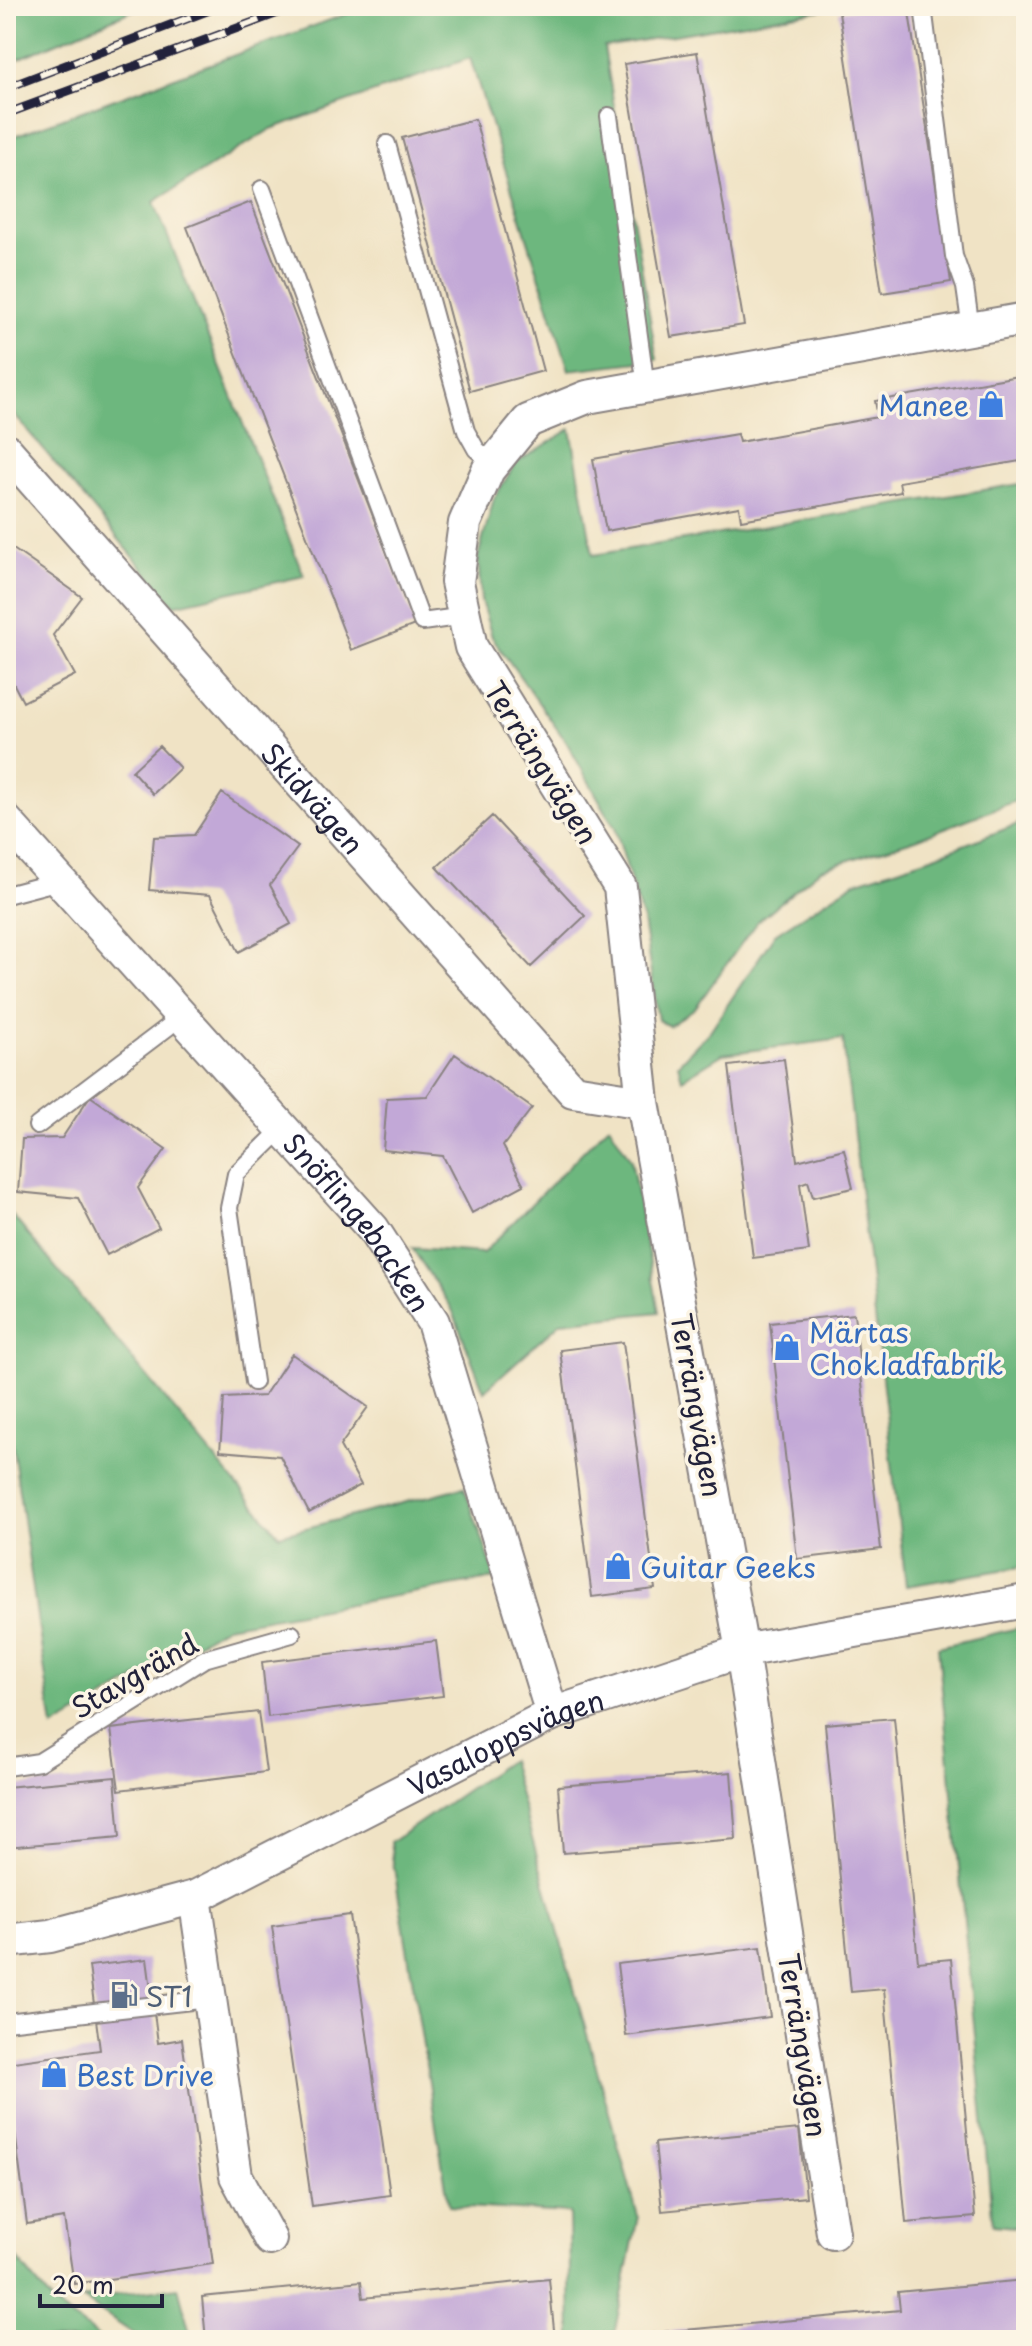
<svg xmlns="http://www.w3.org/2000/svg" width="1032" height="2346" font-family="'Playpen Sans',sans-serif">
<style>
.forest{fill:#6db77e;stroke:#486c5c;stroke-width:2}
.building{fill:#c2a8d7}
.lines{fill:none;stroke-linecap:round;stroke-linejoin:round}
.service-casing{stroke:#898280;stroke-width:20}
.minor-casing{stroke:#898280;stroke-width:36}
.service{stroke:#fff;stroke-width:16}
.minor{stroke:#fff;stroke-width:32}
.rail-casing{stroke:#22223b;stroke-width:9}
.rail{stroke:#fcf5e5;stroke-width:6;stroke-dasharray:18;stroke-linecap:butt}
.labels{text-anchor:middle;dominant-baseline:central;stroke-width:7;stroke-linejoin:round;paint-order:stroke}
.shop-label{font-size:28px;fill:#366cbe;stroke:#fcf5e5;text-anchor:start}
.street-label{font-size:28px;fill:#22223b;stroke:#fcf5e5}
.service-label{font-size:28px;fill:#4e5e75;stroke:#fcf5e5;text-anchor:start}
</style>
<rect width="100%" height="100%" fill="#fcf5e5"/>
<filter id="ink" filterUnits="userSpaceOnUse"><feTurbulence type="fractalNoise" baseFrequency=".0125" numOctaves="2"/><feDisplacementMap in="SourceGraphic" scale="16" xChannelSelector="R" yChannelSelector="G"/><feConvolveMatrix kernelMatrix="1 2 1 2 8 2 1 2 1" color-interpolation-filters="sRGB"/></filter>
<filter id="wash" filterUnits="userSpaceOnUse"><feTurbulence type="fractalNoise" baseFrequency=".006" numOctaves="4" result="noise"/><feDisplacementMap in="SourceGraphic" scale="32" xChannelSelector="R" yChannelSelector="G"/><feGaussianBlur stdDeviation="1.8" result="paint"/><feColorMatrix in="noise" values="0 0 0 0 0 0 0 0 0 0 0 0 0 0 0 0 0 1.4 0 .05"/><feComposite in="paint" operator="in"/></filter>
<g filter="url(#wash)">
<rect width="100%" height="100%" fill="#f0e3c5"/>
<!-- forest -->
<path class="forest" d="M6 6H143L6 64Z
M368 6H845L604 47 657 360 569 370 470 58 271 129 154 202 304 576 174 605 6 405V139Z
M571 429 593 555 1026 483V797L916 839 821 869 756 923 695 1008 669 1026 658 1020 643 921 615 828 567 743 492 637 481 601 478 557 494 498 516 463Z
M1026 821V1566L906 1586 843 1039 723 1054 682 1079 678 1064 710 1031 775 934 855 882 932 857Z
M609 1125 631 1160 659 1312 561 1322 484 1391 451 1307 412 1248 483 1253Z
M6 1208 279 1535 464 1487 496 1578 226 1626 53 1728 6 1401Z
M1026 1626V2228L993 2225 938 1647Z
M510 1760 638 2216 613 2340H571L569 2213 449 2206 390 1843Z
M6 2246 53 2303 102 2340H6Z
M178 2287 192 2340H143L82 2299Z"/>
<g id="blocks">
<!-- building -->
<path class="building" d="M880 6H908L951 282 882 293 839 12Z
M697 52 744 325 671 337 624 64Z
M475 119 543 371 470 391 402 138Z
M251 202 415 625 351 650 187 227Z
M1024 375 1026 389V460L899 482 901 492 741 520 739 507 606 531 593 459 737 434 739 442 878 417 875 401Z
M6 544 82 597 53 635 75 675 23 702 6 669Z
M159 746 180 768 153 794 132 771Z
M222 793 298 847 270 885 291 924 239 952 210 895 149 890 154 837 194 835Z
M492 816 585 916 531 967 437 867Z
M455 1054 532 1108 503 1146 524 1185 472 1213 443 1156 383 1150 387 1098 427 1096Z
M784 1059 797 1161 844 1149 853 1188 813 1197 808 1181 800 1184 809 1251 753 1258 729 1066Z
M90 1096 166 1149 138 1188 159 1228 107 1255 78 1198 18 1192 22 1139 62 1138Z
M854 1314 881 1549 797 1559 770 1323Z
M623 1342 655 1589 592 1597 560 1350Z
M292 1354 368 1407 340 1446 361 1485 309 1513 280 1456 220 1451 224 1398 264 1396Z
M436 1641 443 1696 268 1717 262 1662Z
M6 1659 13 1701 6 1702Z
M258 1712 266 1772 119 1790 111 1729Z
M894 1718 918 1962 951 1959 975 2217 906 2223 884 1989 851 1992 825 1724Z
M731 1772 736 1839 563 1853 558 1786Z
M115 1777 120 1837 6 1847V1787Z
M350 1915 390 2195 312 2206 272 1926Z
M761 1947 770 2017 626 2036 617 1964Z
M147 1959 158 2043 182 2039 213 2264 74 2284 64 2218 27 2224 6 2063 100 2050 89 1966Z
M799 2129 806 2197 662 2211 655 2143Z
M549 2279 555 2340H206L202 2297 361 2281 363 2298Z
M1024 2280 1026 2340H642V2334L900 2310 898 2292Z"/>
</g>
</g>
<g filter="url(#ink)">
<use href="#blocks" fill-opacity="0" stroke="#898280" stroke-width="2"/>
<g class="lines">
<!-- service casing -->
<g class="service-casing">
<path id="service" d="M923 6 954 256 965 287 971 329
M609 116 646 387
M387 144 466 431 476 449 493 464
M262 189 422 622 465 616
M6 895 44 885 56 877
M37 1126 168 1027 180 1014
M254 1382 229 1208 236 1174 283 1128
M6 1767 39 1762 204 1659 292 1634
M6 2022 209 1999"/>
</g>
<!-- minor casing -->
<g class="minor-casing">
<g id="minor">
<path id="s1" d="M6 450 573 1091 643 1102"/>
<path id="s2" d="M6 821 373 1229 433 1322 552 1714"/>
<path d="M195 1897 236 2176 270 2239"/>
<path id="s3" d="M6 1941 50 1936 195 1897 552 1714 742 1651 1026 1601"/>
<path d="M833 2233 742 1651 643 1102 620 887 471 647 457 582 465 523 488 470 528 421 587 397 1026 319"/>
</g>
</g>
<!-- service -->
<use href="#service" class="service"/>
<!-- minor -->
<use href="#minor" class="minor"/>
<!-- rail casing -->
<g class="rail-casing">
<path id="rail" d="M6 88 220 6
M6 114 297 6"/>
</g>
<!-- rail -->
<use href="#rail" class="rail"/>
</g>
</g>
<!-- icons -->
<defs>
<g id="shop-bare" transform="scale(2.16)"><path d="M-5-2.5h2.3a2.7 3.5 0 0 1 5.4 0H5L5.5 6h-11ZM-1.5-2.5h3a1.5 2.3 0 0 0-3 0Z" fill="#3f7fe0" stroke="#fcf5e5" stroke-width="2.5" paint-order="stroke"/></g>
<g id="fuel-bare" transform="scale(2.16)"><path d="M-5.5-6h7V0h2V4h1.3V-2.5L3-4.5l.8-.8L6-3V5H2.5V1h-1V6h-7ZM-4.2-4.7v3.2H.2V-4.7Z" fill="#5c6f8a" stroke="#fcf5e5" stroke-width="2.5" paint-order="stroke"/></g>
</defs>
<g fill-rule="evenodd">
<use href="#shop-bare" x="991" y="404"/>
<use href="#shop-bare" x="787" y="1347"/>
<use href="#shop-bare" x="618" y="1566"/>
<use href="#fuel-bare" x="124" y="1995"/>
<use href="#shop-bare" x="54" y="2074"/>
</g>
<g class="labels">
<!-- shop labels -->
<g class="shop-label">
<text x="969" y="404" text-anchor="end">Manee</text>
<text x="809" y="1331">Märtas<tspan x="809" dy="32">Chokladfabrik</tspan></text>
<text x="640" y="1566">Guitar Geeks</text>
<text x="76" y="2074">Best Drive</text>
</g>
<!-- street labels -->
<g class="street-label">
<text transform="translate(542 762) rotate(58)">Terrängvägen</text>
<text stroke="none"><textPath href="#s1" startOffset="464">Skidvägen</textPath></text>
<text stroke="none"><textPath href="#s2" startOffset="534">Snöflingebacken</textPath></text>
<text transform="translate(698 1405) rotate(80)">Terrängvägen</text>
<text transform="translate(134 1675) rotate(-30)">Stavgränd</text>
<text stroke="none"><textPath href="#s3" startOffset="542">Vasaloppsvägen</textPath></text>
<text transform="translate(804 2045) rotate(81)">Terrängvägen</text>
</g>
<!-- service labels -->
<g class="service-label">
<text x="146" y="1995">ST1</text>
</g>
</g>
<!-- margin -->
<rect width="1032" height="2346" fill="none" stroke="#fcf5e5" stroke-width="32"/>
<!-- scale -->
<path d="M40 2294v12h122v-12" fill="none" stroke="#22223b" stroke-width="4"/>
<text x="52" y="2294" font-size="24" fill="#22223b" stroke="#fcf5e5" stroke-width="6" paint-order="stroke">20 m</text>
</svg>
